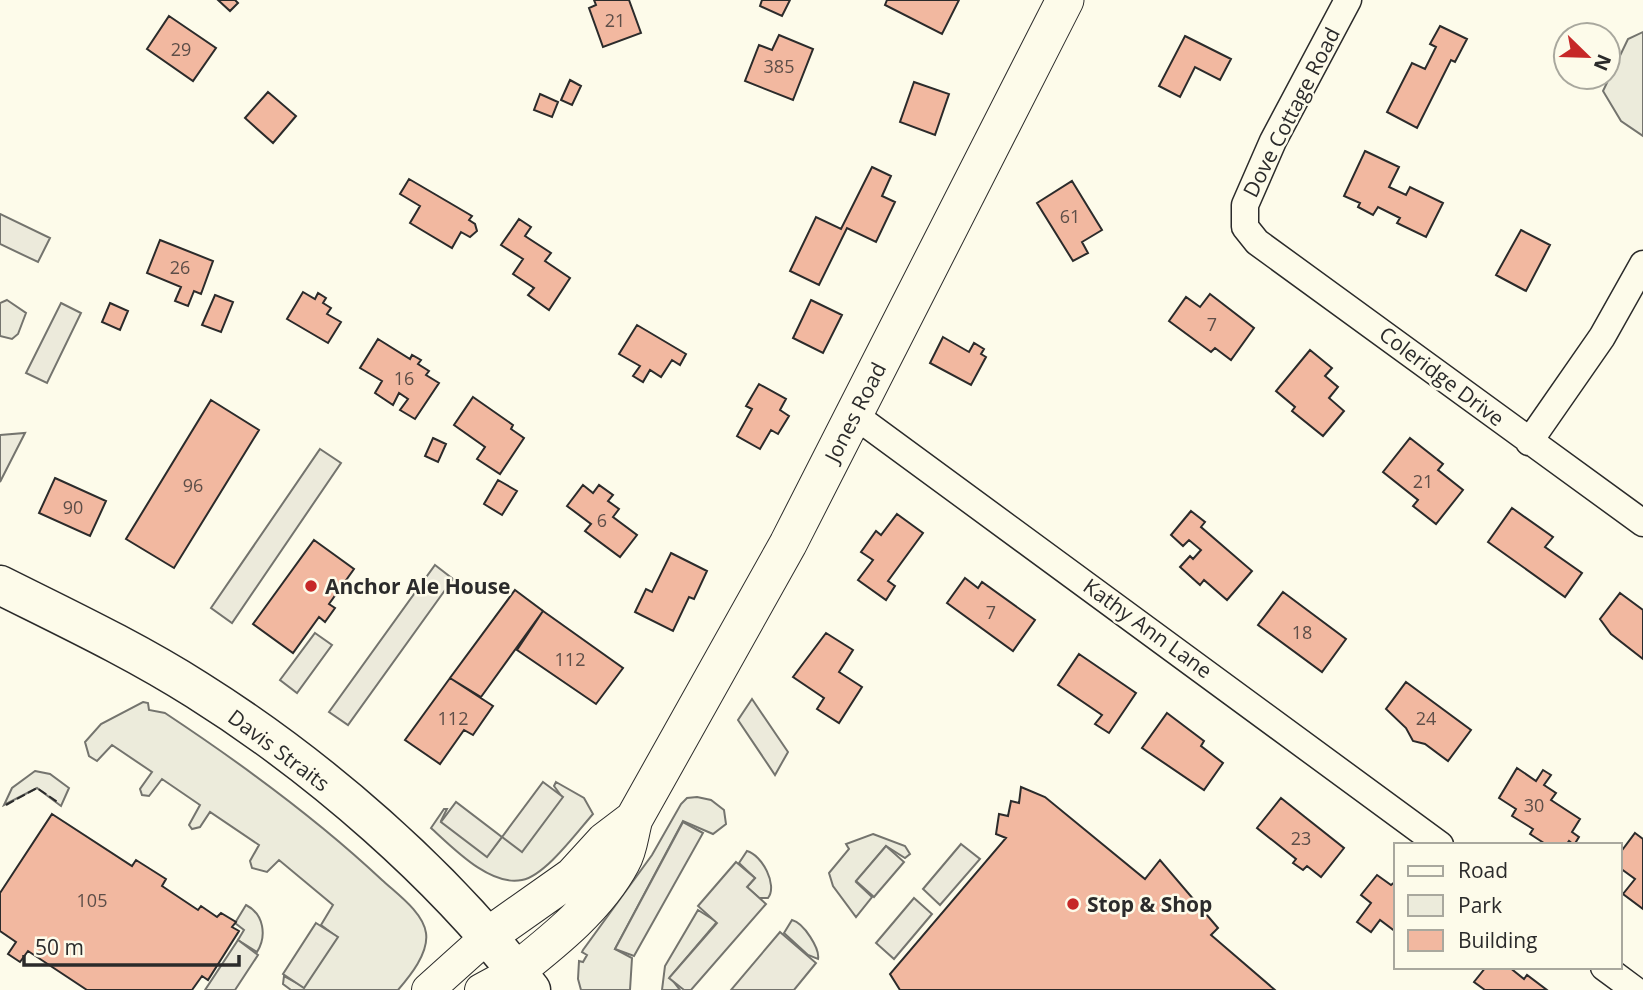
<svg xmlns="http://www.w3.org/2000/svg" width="1643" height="990" font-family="'Open Sans',sans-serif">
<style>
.green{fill:#ecebdb;stroke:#74746e;stroke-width:2}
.parking{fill:#eceadb;stroke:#74746e;stroke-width:2}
.building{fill:#f2b8a0;stroke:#2b2b2b;stroke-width:2}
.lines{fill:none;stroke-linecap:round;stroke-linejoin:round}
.minor-casing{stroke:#2b2b2b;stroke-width:29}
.tertiary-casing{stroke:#2b2b2b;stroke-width:34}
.secondary-casing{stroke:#2b2b2b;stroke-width:39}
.primary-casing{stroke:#2b2b2b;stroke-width:41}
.minor{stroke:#fdfbea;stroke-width:26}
.tertiary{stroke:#fdfbea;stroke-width:32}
.secondary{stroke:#fdfbea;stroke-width:37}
.primary{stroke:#fdfbea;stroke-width:38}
.fence{stroke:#2b2b2b;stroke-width:2;stroke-dasharray:9 3.5;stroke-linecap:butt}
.poi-dot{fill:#c62828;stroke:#fdfbea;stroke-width:2.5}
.labels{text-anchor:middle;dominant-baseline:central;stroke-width:5;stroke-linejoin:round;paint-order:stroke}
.number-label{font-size:18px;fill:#5d4e48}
.street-label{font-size:21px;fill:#2b2b2b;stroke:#fdfbea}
.poi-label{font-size:21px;font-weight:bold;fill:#2b2b2b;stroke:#fdfbea;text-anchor:start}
</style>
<rect width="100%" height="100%" fill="#fdfbea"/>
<!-- green -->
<path class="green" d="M1643 32V136L1621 121 1603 91 1628 39Z
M7 300 26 313 18 334 12 339 0 336V303Z
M143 702 148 703 149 710 165 713C242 764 315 817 382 880 397 894 423 912 426 933 429 953 410 976 398 990H291L283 984 284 976 304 987 337 937 321 925 333 905 279 860 267 872 252 868 250 861 259 845 210 812 200 827 192 829 189 825 200 805 162 779 149 796 142 795 140 789 152 772 112 745 97 761 89 756 85 742 101 724Z
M35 771 50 774 69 788 61 806 37 788 4 805 12 788Z
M556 782 584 798 593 814C577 832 545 876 522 880 490 887 452 847 431 828L444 809H447L441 821 487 856 502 837 562 797 554 786Z
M697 797 711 800 724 810 726 824 713 834 683 821 615 949 632 958 630 990H581L578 979 579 961 583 962 587 955 582 952 583 950 652 855 681 804 687 798Z
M873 834 905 846 910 854 905 858 886 846 856 882 872 897 856 917 833 886 829 873 849 849 846 844Z
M747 851C762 855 778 885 768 898H759L747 887 755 878 739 863Z
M246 905C264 914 267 936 257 952L238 940 244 930 235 923Z
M698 910 717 922 670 977 680 990H662L665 966Z
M792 920C804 923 820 949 818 959L808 955 784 933Z"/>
<!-- parking -->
<path class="parking" d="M0 214 50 238 38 262 0 244Z
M61 303 81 313 47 383 26 373Z
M25 433 0 482V435Z
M320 449 341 463 232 623 211 608Z
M435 565 453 579 348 725 329 712Z
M315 633 332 645 297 693 280 680Z
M752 699 788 752 775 775 738 720Z
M543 782 563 797 522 852 502 837 487 857 441 822 456 802 502 837Z
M683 822 703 833 634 956 615 949Z
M961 844 980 859 940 905 923 889Z
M886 846 904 862 874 897 856 881Z
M736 862 755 878 747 887 766 904 691 990H684L669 978 717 923 698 906Z
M914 898 932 914 894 959 876 943Z
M316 923 338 937 304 988 283 974Z
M780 932 816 963 794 990H731Z
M238 940 258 955 235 990H205Z"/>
<!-- building -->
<path class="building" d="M218 0H235L238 3 230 11Z
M594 0H629L641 33 603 47 589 8 596 5Z
M762 0H790L782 16 760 6Z
M887 0H959L942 34 885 5Z
M169 16 216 48 193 81 147 49Z
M1440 26 1467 39 1455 62 1451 60 1417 128 1387 112 1412 63 1425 69 1436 47 1430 44Z
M779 35 813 49 793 100 745 81 759 45 772 50Z
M1185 36 1231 59 1220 80 1195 67 1180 97 1159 86Z
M570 80 581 86 572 105 561 100Z
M914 82 949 94 935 135 900 122Z
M268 92 296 116 273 143 245 118Z
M540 94 558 102 552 117 534 110Z
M1365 151 1399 167 1389 187 1406 195 1410 187 1443 203 1426 237 1397 223 1400 218 1378 207 1373 215 1358 207 1360 203 1344 196Z
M872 167 891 176 882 196 895 202 876 242 847 228 819 285 790 271 816 217 841 229Z
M409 179 472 216 469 220 475 224 477 231 470 237 461 232 452 248 410 223 420 206 400 194Z
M1072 181 1102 230 1082 242 1088 253 1073 261 1037 203Z
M519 219 531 227 525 236 551 253 545 261 570 278 549 310 528 295 534 288 513 274 523 259 501 245Z
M1521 230 1550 245 1526 291 1496 275Z
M160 240 213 261 201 294 194 291 188 306 175 301 181 287 147 273Z
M303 292 315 299 318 293 326 298 323 303 331 308 327 314 341 322 328 343 287 319Z
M1210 294 1254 328 1231 360 1215 348 1211 352 1169 321 1186 297 1200 307Z
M215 295 233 302 221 332 202 325Z
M811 300 842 315 823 353 793 338Z
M110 303 128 311 120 330 102 322Z
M637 325 686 354 680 365 672 360 661 377 650 370 643 382 633 376 640 366 619 354Z
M943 337 969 352 974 343 984 349 981 354 986 357 971 385 930 363Z
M378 339 410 359 412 355 421 360 418 364 429 371 426 375 439 383 415 419 400 410 408 399 399 393 393 405 375 393 382 381 360 368Z
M1310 350 1332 368 1325 376 1338 387 1329 398 1344 411 1323 436 1292 411 1295 407 1276 391Z
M759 384 786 399 780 410 789 416 778 434 771 430 760 449 737 436 752 409 746 406Z
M473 397 513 425 511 429 524 438 500 474 477 459 485 447 454 425Z
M211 400 259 430 174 568 126 539Z
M433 438 446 444 438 462 425 456Z
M1410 438 1443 464 1438 470 1463 490 1436 524 1413 506 1418 500 1383 472Z
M55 478 106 501 90 536 39 513Z
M498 480 517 491 502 515 484 504Z
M583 485 593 493 599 485 613 495 608 501 619 509 613 517 637 535 620 557 585 531 591 524 567 506Z
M1512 508 1553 537 1545 547 1582 573 1565 597 1488 542Z
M1191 511 1205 522 1201 527 1252 571 1227 600 1204 580 1200 585 1180 567 1190 556 1193 559 1201 550 1189 540 1183 546 1171 535Z
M897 514 923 533 888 581 895 586 886 600 858 580 873 560 861 552 876 531 881 535Z
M314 540 354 569 329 604 335 608 325 622 319 617 293 653 253 624Z
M671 553 707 571 694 599 689 597 673 631 635 612 646 589 652 592Z
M965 578 978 588 982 582 1035 620 1013 651 947 603Z
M515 590 543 611 481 697 450 678Z
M1283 592 1346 639 1322 672 1258 625Z
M1620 593 1643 610V659L1611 634 1600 619Z
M543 611 623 668 596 704 517 650Z
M826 633 853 650 839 672 862 687 839 723 817 709 824 698 793 677Z
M1079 654 1136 693 1109 733 1095 724 1102 715 1058 685Z
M450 678 493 706 473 735 464 730 440 764 405 740Z
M1406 682 1471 730 1448 761 1425 744 1413 741 1406 728 1386 709Z
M1167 713 1204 741 1201 746 1223 763 1204 790 1142 748Z
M1517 768 1536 781 1543 770 1551 775 1544 785 1556 793 1551 800 1580 819 1572 832 1579 837 1574 845 1569 841 1566 845H1547L1530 834 1533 829 1512 816 1516 809 1499 798Z
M1021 787 1045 797 1145 879 1160 860 1218 928 1211 935 1275 990H900L890 974 1006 838 996 834 999 814 1008 816 1011 801 1019 803Z
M1281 798 1344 848 1321 877 1307 866 1303 870 1293 863 1296 859 1257 828Z
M52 814 132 866 136 860 166 879 162 886 198 910 201 906 217 917 221 913 236 922 232 927 239 931 208 980 202 976 192 990H87L28 951 20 962 8 954 16 942 0 931V893Z
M1635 833 1643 839V909L1623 894 1635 879 1620 868V853Z
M1377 875 1391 885 1396 881V932L1380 920 1371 932 1357 922 1371 903 1361 895Z
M1486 967H1509L1524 979 1527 975 1547 990H1485L1474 982Z"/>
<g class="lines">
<!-- minor casing -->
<g class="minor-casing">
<path id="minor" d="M1348 0 1273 141 1245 205V227L1257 242 1643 523
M853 414 1440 845
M1529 442 1602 337 1643 264
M1604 967 1635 990"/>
</g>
<!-- tertiary casing -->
<g class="tertiary-casing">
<path id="tertiary" d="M428 990 488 936
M481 990 516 971"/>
</g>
<!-- secondary casing -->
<g class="secondary-casing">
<path id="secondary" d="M488 936 573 876 605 841 634 819
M516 971C555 940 598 906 622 861 629 849 630 832 634 819L788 544 1065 0"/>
</g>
<!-- primary casing -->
<g class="primary-casing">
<path id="primary" d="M0 585C66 618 134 650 197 690 318 766 444 875 531 990"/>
</g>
<!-- minor -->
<use href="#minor" class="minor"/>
<!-- tertiary -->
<use href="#tertiary" class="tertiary"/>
<!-- secondary -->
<use href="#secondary" class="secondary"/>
<!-- primary -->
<use href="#primary" class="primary"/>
<!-- fence -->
<path class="fence" d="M6 805 37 788 59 803"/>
</g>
<!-- markers -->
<g class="poi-dot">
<circle cx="311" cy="586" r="7"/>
<circle cx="1073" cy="904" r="7"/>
</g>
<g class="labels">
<!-- number labels -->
<g class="number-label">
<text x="615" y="20">21</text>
<text x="181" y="49">29</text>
<text x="779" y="66">385</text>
<text x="1070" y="216">61</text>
<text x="180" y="267">26</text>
<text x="1212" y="324">7</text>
<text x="404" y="378">16</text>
<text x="1423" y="481">21</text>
<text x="193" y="485">96</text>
<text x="73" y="507">90</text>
<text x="602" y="520">6</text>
<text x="991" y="612">7</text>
<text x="1302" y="632">18</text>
<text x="570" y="659">112</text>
<text x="453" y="718">112</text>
<text x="1426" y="718">24</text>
<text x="1534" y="805">30</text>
<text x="1301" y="838">23</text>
<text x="92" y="900">105</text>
</g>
<!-- street labels -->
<g class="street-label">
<text transform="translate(1291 112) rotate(-63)">Dove Cottage Road</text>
<text transform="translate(1442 376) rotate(37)">Coleridge Drive</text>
<text transform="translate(855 412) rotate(-63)">Jones Road</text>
<text transform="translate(1148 628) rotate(36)">Kathy Ann Lane</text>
<text transform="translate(279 750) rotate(37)">Davis Straits</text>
</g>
<!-- poi labels -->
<g class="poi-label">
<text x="325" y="586">Anchor Ale House</text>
<text x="1087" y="904">Stop &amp; Shop</text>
</g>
</g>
<!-- legend -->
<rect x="1394" y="843" width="228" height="126" fill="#fdfbea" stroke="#a9a89e" stroke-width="2"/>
<rect x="1408" y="866" width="35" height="10" fill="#fdfbea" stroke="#a9a89e" stroke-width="2"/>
<text x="1458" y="878" font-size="21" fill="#2b2b2b">Road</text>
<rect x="1408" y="895" width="35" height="21" fill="#ecebdb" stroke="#a9a89e" stroke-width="2"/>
<text x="1458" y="913" font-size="21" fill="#2b2b2b">Park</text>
<rect x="1408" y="930" width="35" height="21" fill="#f2b8a0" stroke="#a9a89e" stroke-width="2"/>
<text x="1458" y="948" font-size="21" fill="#2b2b2b">Building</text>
<!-- north arrow -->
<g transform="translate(1587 56) rotate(113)"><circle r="33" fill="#fdfbea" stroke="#a9a89e" stroke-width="2"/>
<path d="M0-5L12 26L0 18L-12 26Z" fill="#c62828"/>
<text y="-10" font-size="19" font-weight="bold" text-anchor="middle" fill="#2b2b2b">N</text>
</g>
<!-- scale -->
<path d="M24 955v10h215v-10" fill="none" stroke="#2b2b2b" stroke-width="3.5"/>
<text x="35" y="955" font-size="21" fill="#2b2b2b" stroke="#fdfbea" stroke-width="5" paint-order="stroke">50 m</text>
</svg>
